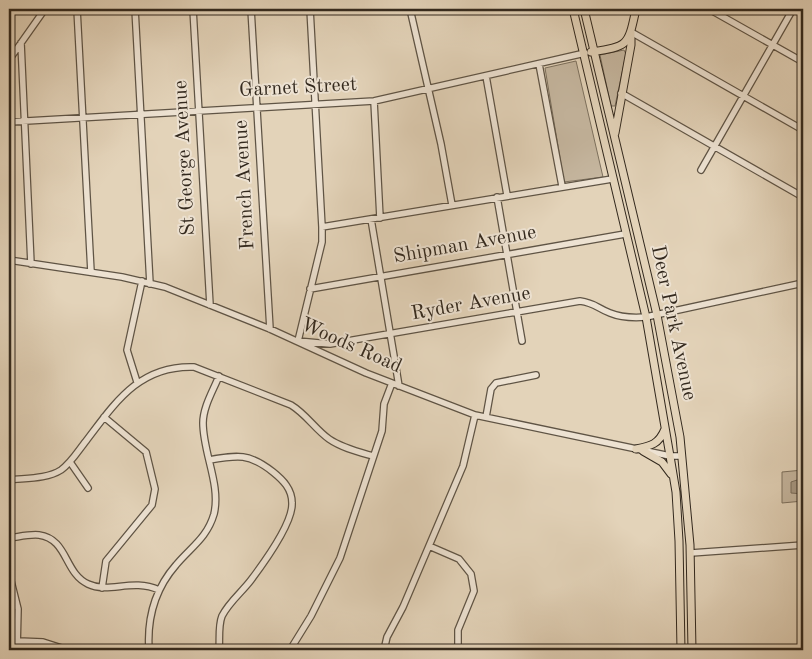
<svg xmlns="http://www.w3.org/2000/svg" width="812" height="659" font-family="'Old Standard TT',serif">
<style>
.green{fill:#c5b69f;stroke:#7c705e}
.water{fill:#a79984;stroke:#796c5b}
.lines{fill:none;stroke-linecap:round;stroke-linejoin:round}
.minor-casing{stroke:#5f5445;stroke-width:8}
.major-casing{stroke:#33291e;stroke-width:9}
.minor{stroke:#ede2d2;stroke-width:5.5}
.major{stroke:#e3d3b9;stroke-width:7}
.labels{text-anchor:middle;dominant-baseline:central;stroke-width:4;stroke-linejoin:round;paint-order:stroke}
.street-label{font-size:20px;fill:#33291e;stroke:#ede2d2}
</style>
<rect width="100%" height="100%" fill="#e3d3b9"/>
<filter id="stains"><feTurbulence type="fractalNoise" baseFrequency=".004" numOctaves="4"/><feColorMatrix values="0 0 0 0 .2 0 0 0 0 .09 0 0 0 0 .02 0 0 0 .5 -.17"/></filter>
<radialGradient id="worn" r=".72"><stop offset=".6" stop-color="#630" stop-opacity="0"/><stop offset="1" stop-color="#630" stop-opacity=".3"/></radialGradient>
<!-- green -->
<path class="green" d="M624 50 626 54 615 106H611L600 55Z
M576 61 603 177 564 182 545 68Z
M803 470V501L782 503V472Z"/>
<!-- water -->
<path class="water" d="M803 478V494L791 493V482Z"/>
<g class="lines">
<!-- minor casing -->
<g class="minor-casing">
<path id="minor" d="M77 9 91 272
M135 9 150 284
M193 9 210 305
M251 9 270 329
M310 9 322 227V242L298 341 330 344 580 301C595 303 597 308 610 313 622 318 633 318 646 317L803 283
M410 9 441 144 452 205
M709 9 803 62
M631 32 803 130
M21 43 31 264
M9 60 45 9
M539 64 562 186
M486 76 507 195
M621 93 803 197
M374 101 380 218
M9 122 374 101 585 53
M701 170 793 9
M497 197 522 341
M371 219 399 386
M322 227 612 179
M9 260 122 277 165 287 270 329 366 373 475 415 670 456H682
M310 289 625 234
M137 382 127 350 142 281
M486 417 491 389 496 383 536 375
M209 460C238 455 249 453 273 472 283 480 292 489 292 503 293 523 263 564 251 580 242 592 229 602 222 616 218 626 220 640 219 650
M70 462 88 488
M9 480C25 478 47 479 61 470 71 463 78 451 86 441 115 403 139 365 194 367L291 405C306 414 315 429 329 439 342 448 359 452 373 456
M9 538C18 537 29 534 39 535 68 539 64 573 88 584 109 594 132 578 159 590
M429 546 459 559 471 574 474 591 458 630V650
M691 553 803 545
M9 573 18 609 17 650
M102 588 106 561 152 505 155 489 146 452 104 417
M18 641 43 642 68 650
M149 650C147 619 155 589 176 565 191 547 207 538 214 514 221 485 203 453 203 423 203 407 213 391 219 376
M290 650 311 616 340 558 382 431 384 404 392 383
M384 650 387 637 403 607 463 466 475 415"/>
</g>
<!-- major casing -->
<g class="major-casing">
<path id="major" d="M573 9 646 317 670 456 676 492 679 541 681 650
M584 9 657 315 680 437 690 545 692 650
M591 52C629 46 628 46 636 9
M615 133 631 45V32
M636 449C651 446 659 444 665 429
M643 451 662 462 671 474"/>
</g>
<!-- minor -->
<use href="#minor" class="minor"/>
<!-- major -->
<use href="#major" class="major"/>
</g>
<g class="labels">
<!-- street labels -->
<g class="street-label">
<text transform="translate(298 88) rotate(-3)">Garnet Street</text>
<text transform="translate(185 158) rotate(-93)">St George Avenue</text>
<text transform="translate(245 185) rotate(-93)">French Avenue</text>
<text transform="translate(465 245) rotate(-10)">Shipman Avenue</text>
<text transform="translate(471 304) rotate(-10)">Ryder Avenue</text>
<text transform="translate(673 323) rotate(78)">Deer Park Avenue</text>
<text transform="translate(351 346) rotate(24)">Woods Road</text>
</g>
</g>
<!-- margin -->
<rect width="812" height="659" fill="none" stroke="#e3d3b9" stroke-width="30"/>
<rect x="10" y="10" width="792" height="639" fill="none" stroke="#33291e" stroke-width="2.5"/>
<rect x="15" y="15" width="782" height="629" fill="none" stroke="#33291e"/>
<rect width="100%" height="100%" filter="url(#stains)"/>
<rect width="100%" height="100%" fill="url(#worn)"/>
</svg>
